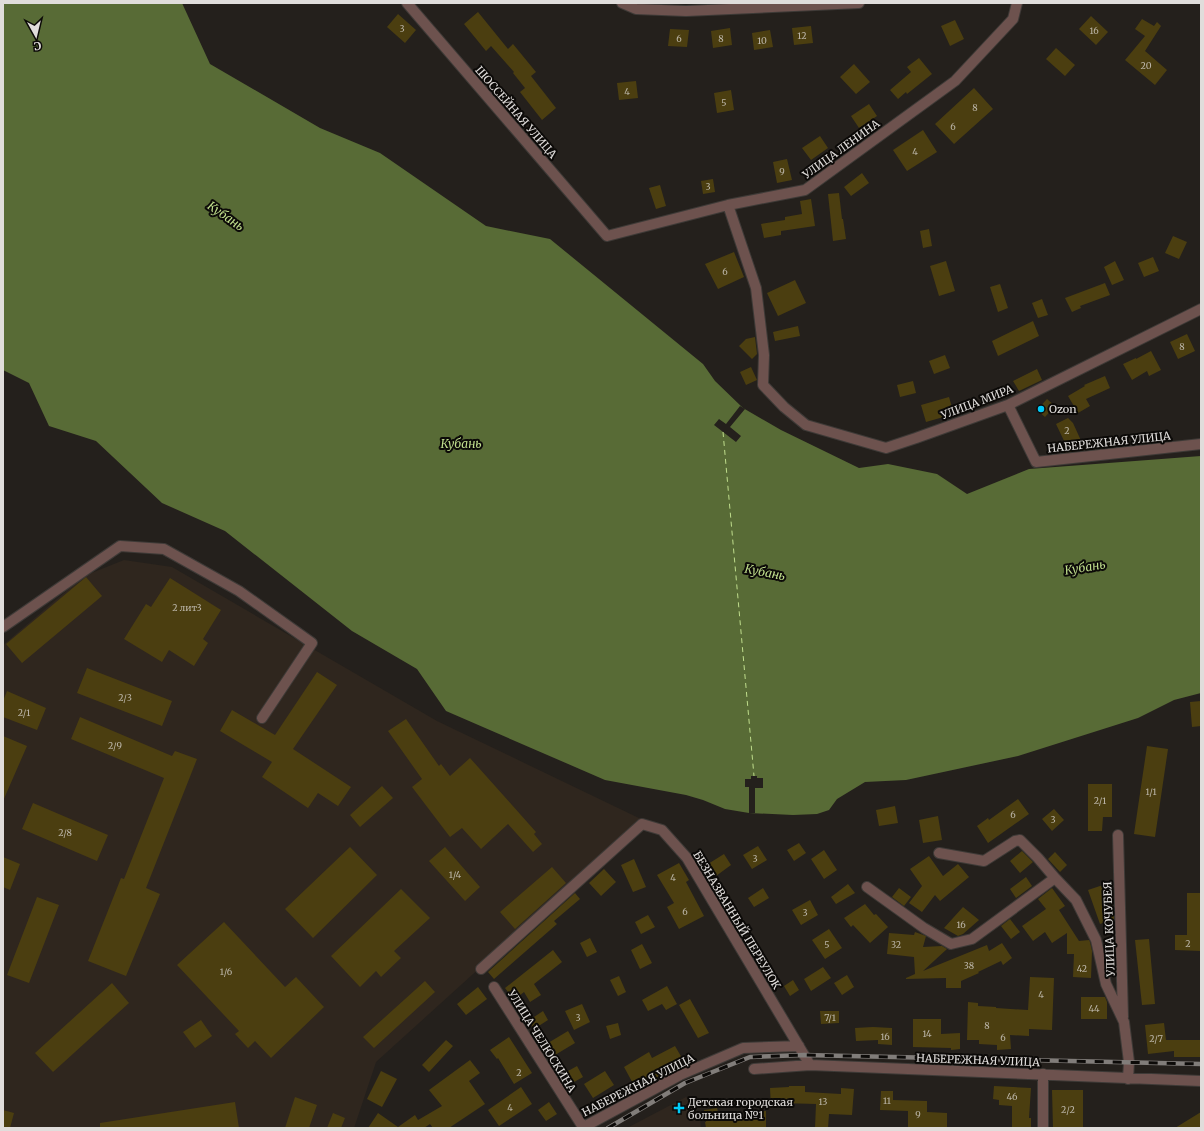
<svg xmlns="http://www.w3.org/2000/svg" width="1204" height="1131" font-family="Merriweather,serif">
<style>
.built{fill:#2f261e}
.water{fill:#586b36}
.pier{fill:#24201c}
.lines{fill:none;stroke-linecap:round;stroke-linejoin:round}
.ferry{stroke:#bfdd8c;stroke-width:1;stroke-dasharray:5 4;stroke-linecap:butt}
.building{fill:#4b3e10}
.minor-casing{stroke:#3e3a37;stroke-width:12}
.minor{stroke:#6d524e;stroke-width:10}
.rail-casing{stroke:#817d7a;stroke-width:4.5}
.rail{stroke:#0c0a08;stroke-width:3;stroke-dasharray:9;stroke-linecap:butt}
.poi-dot{fill:#00cbf8;stroke:#0c0a08;stroke-width:1.5}
.labels{text-anchor:middle;dominant-baseline:central;stroke-width:4;stroke-linejoin:round;paint-order:stroke}
.number-label{font-size:9px;fill:#bbb5a8}
.street-label{font-size:11px;fill:#e0dddb;stroke:#0c0a08}
.poi-label{font-size:11px;fill:#e0dddb;stroke:#0c0a08;text-anchor:start}
.water-label{font-size:12px;font-style:italic;fill:#bfdd8c;stroke:#0c0a08}
</style>
<rect width="100%" height="100%" fill="#24201c"/>
<!-- built -->
<path class="built" d="M124 560 172 567 437 721 643 820 376 1062 354 1128H3V645L84 576Z
M686 1097 700 1119 701 1128H627Z"/>
<!-- water -->
<path class="water" d="M3 3H182L210 64 320 128 380 153 486 226 550 239 703 364 715 381 743 408 781 430 859 468 888 464 937 474 967 494 1029 469 1201 456V693L1174 700 1138 718 1018 756 906 780 865 782 837 799 829 810 817 814 793 815 749 813 725 809 703 800 686 795 605 780 446 711 417 669 352 631 225 531 162 503 96 441 49 426 29 383 3 370Z"/>
<!-- pier -->
<path class="pier" d="M740 406 745 409 730 427 741 436 736 442 714 425 719 419 726 424Z
M751 776H757V778H763V788H755V813H749V787H745V779H751Z"/>
<g class="lines">
<!-- ferry -->
<path class="ferry" d="M723 432 754 776"/>
</g>
<!-- building -->
<path class="building" d="M478 12 508 49 513 44 536 72 531 76 556 108 542 120 520 92 525 88 513 73 514 72 491 46 486 51 464 24Z
M398 14 416 30 405 43 387 27Z
M1091 16 1108 32 1096 45 1079 29Z
M1142 19 1154 26 1157 22 1161 26 1145 51 1167 70 1155 85 1125 60 1145 36 1135 29Z
M955 20 964 39 950 46 941 26Z
M811 26 813 43 794 45 792 28Z
M730 28 732 45 713 48 711 31Z
M670 29 689 30 687 47 668 46Z
M770 30 773 47 754 50 752 33Z
M1056 48 1075 65 1065 76 1046 59Z
M919 58 932 74 907 94 906 92 898 99 890 90 911 72 907 67Z
M854 64 870 82 856 94 840 77Z
M636 81 638 98 619 100 617 83Z
M974 88 993 109 954 144 935 124Z
M731 90 734 110 717 113 714 93Z
M869 104 877 116 859 128 851 116Z
M923 130 937 152 907 171 893 150Z
M820 136 828 148 811 160 802 148Z
M787 159 792 180 777 183 773 162Z
M862 173 869 183 851 196 844 187Z
M713 179 715 192 703 194 701 181Z
M660 185 666 206 656 209 649 188Z
M839 193 842 219H843L846 239 833 241 828 194Z
M811 199 815 226 781 231V235L764 238 761 224 785 220V217L802 214 800 201Z
M929 229 932 246 923 248 920 231Z
M1173 236 1187 242 1179 259 1165 253Z
M734 252 744 277 718 289 705 264Z
M1153 257 1159 271 1144 277 1138 263Z
M946 261 955 291 939 296 930 266Z
M1115 261 1124 280 1112 285 1104 267Z
M795 280 806 303 778 316 767 293Z
M1105 283 1110 295 1080 306 1081 308 1072 312 1065 298Z
M1000 284 1008 308 998 312 990 287Z
M1042 299 1048 315 1038 318 1032 303Z
M1033 321 1039 336 998 356 992 341Z
M798 326 800 336 775 341 773 332Z
M1187 334 1195 351 1178 359 1170 342Z
M755 337 757 354 752 359 739 346 746 339Z
M1151 351 1161 370 1149 376 1147 371 1132 380 1123 364 1136 358V359Z
M945 355 950 368 934 374 929 361Z
M751 367 757 380 746 385 740 372Z
M1037 369 1042 380 1019 391 1013 381Z
M1105 376 1110 388 1086 399 1090 406 1078 413 1068 396 1085 386 1084 385Z
M913 381 916 393 900 397 897 385Z
M949 397 954 414 926 422 921 405Z
M1047 399 1055 406 1045 417 1037 410Z
M1068 418 1073 423 1083 445 1084 450 1063 453 1062 446 1066 445 1056 424Z
M86 577 102 596 22 663 6 644Z
M170 578 221 610 203 639 208 643 194 666 169 650 162 662 124 639 146 604 151 607Z
M87 668 172 701 162 726 77 693Z
M317 672 337 685 293 749 351 787 338 806 318 793 308 808 262 777 272 762 220 731 232 710 275 735Z
M7 691 46 708 37 730 3 717V701Z
M1201 701V726L1192 727 1190 702Z
M80 717 172 756 175 751 197 759 146 888 160 894 126 976 88 961 121 878 124 879 164 778 71 739Z
M406 719 439 766 441 764 450 776 470 758 536 832 534 834 542 844 533 852 508 824 481 849 462 828 450 837 412 787 422 779 388 731Z
M3 736 27 746 3 801Z
M1147 746 1168 749 1155 837 1134 834Z
M1088 784H1112V817H1103L1102 831H1088Z
M382 786 393 798 360 827 350 815Z
M1018 799 1029 814 988 843 977 826 988 818 989 820Z
M33 803 108 835 97 861 22 829Z
M895 806 898 823 879 826 876 810Z
M1054 809 1064 820 1052 831 1042 819Z
M938 816 942 840 923 843 919 820Z
M799 843 806 853 794 861 787 850Z
M758 846 767 860 752 869 743 855Z
M350 847 377 875 313 938 285 909Z
M445 847 480 887 465 901 429 861Z
M824 850 837 870 824 879 811 859Z
M1022 851 1033 862 1020 873 1010 861Z
M1055 852 1067 865 1060 872 1048 859Z
M724 854 731 865 716 876 708 864Z
M929 856 943 876 958 864 969 877 940 901 935 895 922 912 909 903 922 886 910 869Z
M3 857 20 864 10 890 3 887Z
M634 859 646 887 633 892 621 865Z
M679 863 689 880 686 882 704 916 679 929 667 907 674 903 657 875Z
M552 867 566 883 515 929 500 912Z
M604 869 616 882 601 896 589 883Z
M1026 877 1032 886 1016 898 1010 889Z
M1112 882 1113 886V903H1111L1114 910V919L1100 924 1088 890Z
M848 884 855 893 836 904 831 897Z
M763 888 769 898 754 907 748 898Z
M899 888 911 897 904 906 892 897Z
M1052 888 1065 906 1059 910 1079 941 1089 940 1090 942 1092 951 1091 978 1073 977 1074 954H1067V933L1052 943 1045 932 1033 941 1022 926 1046 909 1038 899Z
M401 889 430 918 394 951 401 958 381 977 376 971 360 987 331 956Z
M575 893 580 899 554 921 557 924 494 979 488 972Z
M1187 893H1201V951L1175 950V935H1187Z
M37 897 59 905 29 983 7 975Z
M810 900 818 915 801 925 792 910Z
M865 904 874 915 876 914 888 927 870 943 853 925 851 927 844 918Z
M963 907 979 920 963 934 958 936 944 928Z
M648 915 655 927 641 934 635 922Z
M1010 919 1020 932 1011 939 1001 926Z
M224 922 285 987 296 977 324 1007 271 1058 255 1041 248 1048 235 1034 239 1031 177 965Z
M829 929 842 948 825 959 812 940Z
M915 932 926 936 923 947 942 946 947 949 923 971 987 945 989 951 1002 943 1012 958 1003 965 1001 961 978 972 979 973 961 981V988H946V978L906 979V978L915 974 914 957 887 954 889 933 914 935Z
M590 938 597 952 587 957 580 943Z
M1149 939 1155 1004 1142 1005 1135 940Z
M642 944 652 963 640 969 631 950Z
M553 950 562 962 534 984 541 995 530 1002 524 992 514 1000 505 988Z
M823 967 831 978 811 991 804 979Z
M847 975 854 987 842 995 834 983Z
M619 976 626 992 618 996 610 980Z
M1030 977 1054 978 1052 1030 1029 1029V1036L1010 1035 1011 1049 997 1050V1045L979 1044V1040H967L968 1002 978 1003V1006L996 1007V1008L1028 1010Z
M793 980 799 990 790 996 784 986Z
M425 981 435 992 374 1048 363 1037Z
M112 983 129 1003 53 1072 35 1053Z
M667 986 677 1004 666 1010 662 1004 648 1011 642 1000Z
M478 987 487 999 466 1015 457 1004Z
M1081 997H1105L1107 1002V1019H1081Z
M690 999 709 1033 698 1038 679 1005Z
M582 1004 590 1022 574 1030 565 1011Z
M543 1011 548 1020 534 1029 528 1021Z
M820 1011H839V1023L821 1024Z
M913 1019H941V1034L960 1033V1049L951 1050V1048L913 1047Z
M201 1020 212 1036 195 1048 183 1032Z
M618 1023 621 1035 610 1039 606 1026Z
M1164 1023 1166 1040H1201V1057H1174V1051L1148 1054 1145 1025Z
M873 1027 892 1028V1045L878 1044V1040L856 1041 855 1028Z
M568 1031 575 1043 555 1055 548 1043Z
M509 1037 532 1073 514 1084 498 1058 497 1059 490 1050Z
M446 1040 453 1046 429 1072 422 1065Z
M675 1046 682 1058 659 1071 661 1075 636 1089 624 1067 649 1052 652 1058Z
M470 1060 480 1073 469 1081 485 1104 449 1128H433L430 1124 424 1128H368L378 1113 398 1127 415 1115 418 1120 442 1106 429 1090Z
M577 1066 583 1077 567 1086 561 1075Z
M381 1071 397 1079 382 1107 367 1099Z
M605 1071 614 1085 593 1098 584 1084Z
M789 1086H805V1092L841 1094V1088L854 1089 852 1115 829 1114 828 1128H815L816 1104 781 1103V1107L771 1108 770 1088 789 1087Z
M994 1086 1031 1088 1029 1118H1031V1128H1012V1106L999 1105V1100L993 1099Z
M521 1087 532 1104 499 1126 488 1110Z
M1052 1090H1083V1128H1053Z
M881 1091H893V1100L927 1101V1112L947 1113V1128H908V1111L880 1110Z
M295 1097 317 1105 309 1128H285Z
M235 1102 239 1128H100V1123Z
M549 1102 557 1114 546 1121 538 1110Z
M717 1108 720 1120 751 1116V1112L766 1111V1128H706L705 1122H706L704 1110Z
M3 1110 14 1113 10 1128H3Z
M1201 1112V1128H1175Z
M333 1113 345 1118 341 1128H327Z"/>
<g class="lines">
<!-- minor casing -->
<g class="minor-casing">
<path id="minor" d="M407 3 607 236 728 205 805 190 955 81 1013 19 1017 3
M622 3 636 9 686 11 859 3
M728 205 756 288 764 355 763 385 784 407 806 425 886 448 916 438 1008 405 1201 309
M1008 405 1036 462 1201 444
M3 627 120 546 164 549 239 591 312 643 262 718
M1118 835 1123 1017
M939 853 984 861 1015 841 1020 840 1038 858 1055 878
M867 887 924 928 951 944 972 939 1055 878 1076 900 1096 940 1106 984 1124 1022 1129 1062 1128 1079
M481 969 642 824 662 830 687 858 810 1065
M494 987 583 1127
M754 1069 810 1065 1201 1081
M1043 1074V1128
M582 1128 680 1075 743 1048 799 1046"/>
</g>
<!-- minor -->
<use href="#minor" class="minor"/>
<!-- rail casing -->
<g class="rail-casing">
<path id="rail" d="M608 1128 685 1083 750 1057 804 1055 1201 1064"/>
</g>
<!-- rail -->
<use href="#rail" class="rail"/>
</g>
<!-- markers -->
<g class="poi-dot">
<circle cx="1041" cy="409" r="4"/>
<path d="M677 1102h4v4h4v4h-4v4h-4v-4h-4v-4h4z"/>
</g>
<g class="labels">
<!-- number labels -->
<g class="number-label">
<text x="402" y="28">3</text>
<text x="1094" y="30">16</text>
<text x="802" y="35">12</text>
<text x="679" y="38">6</text>
<text x="721" y="38">8</text>
<text x="762" y="40">10</text>
<text x="1146" y="65">20</text>
<text x="627" y="91">4</text>
<text x="724" y="102">5</text>
<text x="975" y="107">8</text>
<text x="953" y="126">6</text>
<text x="915" y="151">4</text>
<text x="782" y="171">9</text>
<text x="708" y="186">3</text>
<text x="725" y="271">6</text>
<text x="1182" y="346">8</text>
<text x="1067" y="430">2</text>
<text x="187" y="607">2 лит3</text>
<text x="125" y="697">2/3</text>
<text x="24" y="712">2/1</text>
<text x="115" y="745">2/9</text>
<text x="1151" y="791">1/1</text>
<text x="1100" y="800">2/1</text>
<text x="1013" y="814">6</text>
<text x="1053" y="819">3</text>
<text x="65" y="832">2/8</text>
<text x="755" y="858">3</text>
<text x="455" y="874">1/4</text>
<text x="673" y="877">4</text>
<text x="685" y="911">6</text>
<text x="805" y="912">3</text>
<text x="961" y="924">16</text>
<text x="1188" y="943">2</text>
<text x="827" y="944">5</text>
<text x="896" y="944">32</text>
<text x="969" y="965">38</text>
<text x="1082" y="968">42</text>
<text x="226" y="971">1/6</text>
<text x="1041" y="994">4</text>
<text x="1094" y="1008">44</text>
<text x="578" y="1017">3</text>
<text x="830" y="1017">7/1</text>
<text x="987" y="1025">8</text>
<text x="927" y="1033">14</text>
<text x="885" y="1036">16</text>
<text x="1003" y="1037">6</text>
<text x="1156" y="1038">2/7</text>
<text x="519" y="1072">2</text>
<text x="1012" y="1096">46</text>
<text x="887" y="1100">11</text>
<text x="823" y="1101">13</text>
<text x="510" y="1107">4</text>
<text x="1068" y="1109">2/2</text>
<text x="918" y="1114">9</text>
</g>
<!-- street labels -->
<g class="street-label">
<text transform="translate(516 112) rotate(49)">ШОССЕЙНАЯ УЛИЦА</text>
<text transform="translate(841 149) rotate(-36)">УЛИЦА ЛЕНИНА</text>
<text transform="translate(977 402) rotate(-21)">УЛИЦА МИРА</text>
<text transform="translate(1109 442) rotate(-6)">НАБЕРЕЖНАЯ УЛИЦА</text>
<text transform="translate(737 920) rotate(59)">БЕЗНАЗВАННЫЙ ПЕРЕУЛОК</text>
<text transform="translate(1109 929) rotate(-92)">УЛИЦА КОЧУБЕЯ</text>
<text transform="translate(542 1041) rotate(58)">УЛИЦА ЧЕЛЮСКИНА</text>
<text transform="translate(978 1060) rotate(2)">НАБЕРЕЖНАЯ УЛИЦА</text>
<text transform="translate(638 1085) rotate(-27)">НАБЕРЕЖНАЯ УЛИЦА</text>
</g>
<!-- poi labels -->
<g class="poi-label">
<text x="1049" y="409">Ozon</text>
<text x="688" y="1102">Детская городская<tspan x="688" dy="13">больница №1</tspan></text>
</g>
<!-- water labels -->
<g class="water-label">
<text transform="translate(226 216) rotate(35)">Кубань</text>
<text x="461" y="443">Кубань</text>
<text transform="translate(1085 567) rotate(-9)">Кубань</text>
<text transform="translate(765 572) rotate(11)">Кубань</text>
</g>
</g>
<!-- border -->
<rect width="1204" height="1131" fill="none" stroke="#e0dddb" stroke-width="8"/>
<!-- north arrow -->
<g transform="translate(36 36) rotate(172)" stroke="#0c0a08" stroke-width="3" paint-order="stroke">
<path d="M0-3L7 15L0 10L-7 15Z" fill="#e0dddb"/>
<text y="-6" font-size="11" font-weight="bold" text-anchor="middle" fill="#e0dddb">С</text>
</g>
</svg>
